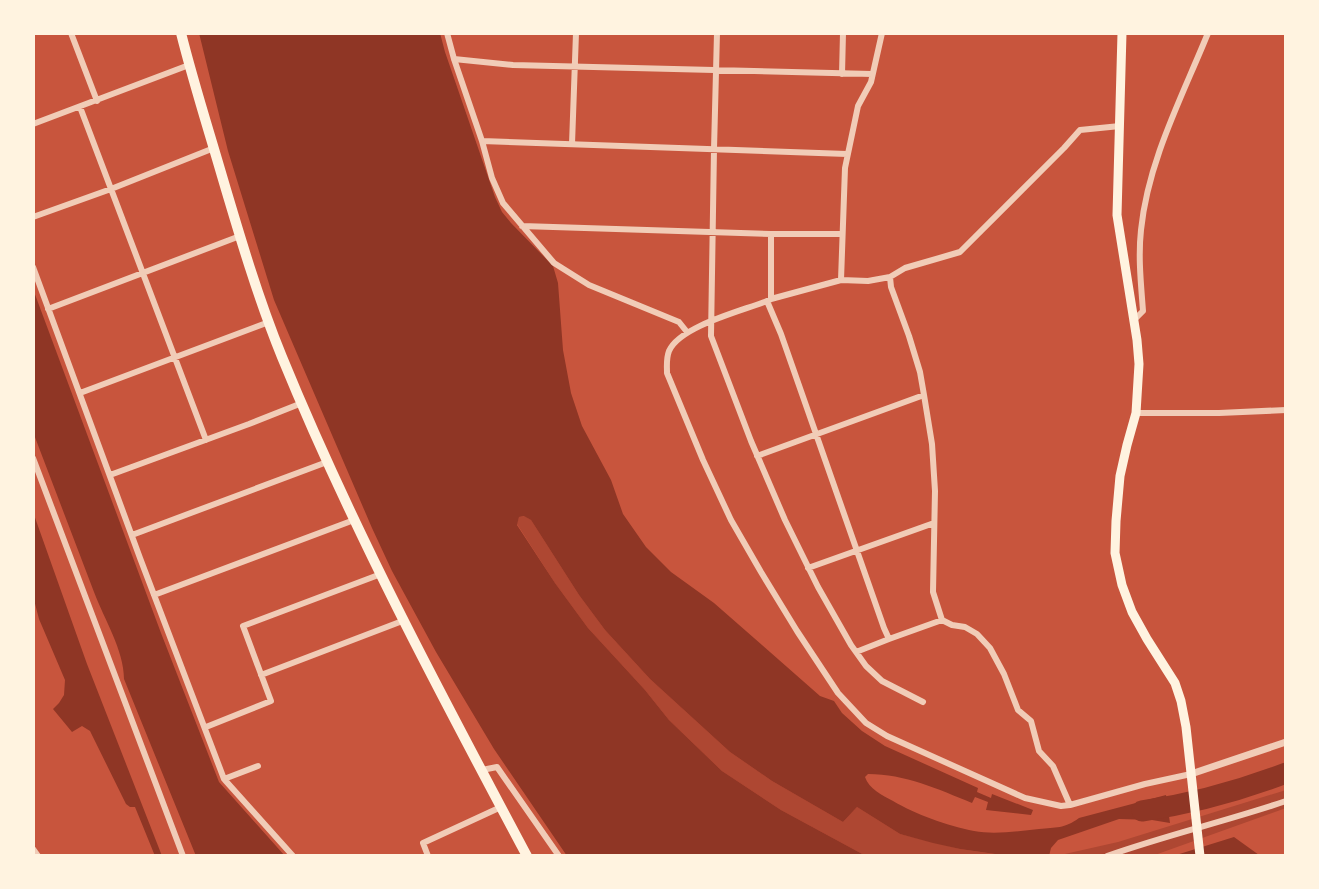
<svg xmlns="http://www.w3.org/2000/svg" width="1319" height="889" font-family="Arial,sans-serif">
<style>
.green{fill:#ae4732}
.water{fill:#8f3625}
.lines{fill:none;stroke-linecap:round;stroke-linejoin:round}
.river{stroke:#8f3625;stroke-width:21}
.minor{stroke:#f1ccb7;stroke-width:6}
.tertiary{stroke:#f1ccb7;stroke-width:7}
.secondary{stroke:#fff3e0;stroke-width:9}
.primary{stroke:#fff3e0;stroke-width:10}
</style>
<rect width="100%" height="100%" fill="#c8553d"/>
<!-- green -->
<path class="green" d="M525 516 531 520 579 595 605 630 650 679 730 752 772 781 843 822 857 807 900 834 960 849 1008 856H866L781 810 722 771 669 720 645 690 588 628 555 583 517 524 519 517Z
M1286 790V808L1152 856H1056L1118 842Z"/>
<!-- water -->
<path class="water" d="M199 33H440L445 52 495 197 502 212 511 223 553 266 558 283 563 350 571 393 582 426 611 480 623 514 646 547 671 572 714 603 820 696 834 701 842 713 862 731 885 746 978 788 977 792 991 798 992 794 1033 810 1031 815 986 810 988 802 975 797 972 803C938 789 905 774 868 774L865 777C869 789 882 795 893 801 915 814 948 826 974 831 995 835 1018 831 1039 829 1056 827 1064 829 1079 818L1166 795 1170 823 1152 820 1119 819 1058 840 1051 848 1049 856H1009L960 849 933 843 900 834 857 807 843 822 772 781 730 752 650 679 605 630 579 595 531 520 524 516 519 517 517 525 555 583 588 628 645 690 669 720 722 771 781 810 866 856H567L494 749 436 652 392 571 372 528 274 300 228 151Z
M33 289 161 633 219 782 285 856H196L124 679C124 650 104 619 94 592L33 432Z
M33 512 87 664 162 856H155L135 807H130L126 804 90 731 82 726 72 732 53 709 59 703 64 695 65 680 39 619 33 596Z
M1234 837 1259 855 1173 856Z"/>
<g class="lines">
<!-- river -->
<path class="river" d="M1142 811C1191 804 1239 791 1286 773"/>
<!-- minor -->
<path class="minor" d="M71 33 97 101
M447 33 454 59 482 141 492 178 503 203 554 263 589 285 679 322 687 332
M717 33 714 149 711 336 751 441 785 520 818 587 851 645 866 666 882 681 923 702
M454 59 513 65 872 74
M842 74 843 33
M80 107 206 440
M33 124 189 65
M482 141 847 154
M572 144 576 33
M33 217 111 189 214 148
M522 226 771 234H842
M771 234V299L767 301 781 334 884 628 889 639 942 620 952 625 965 627 977 634 990 648 1004 674 1018 710 1031 721 1039 751 1053 766 1070 805 1145 784 1191 774
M33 267 140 558 224 779 293 856
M890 277 891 287 909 336 920 372 924 395 932 444 935 491 933 592 942 620
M841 280 845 168 858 106 871 82 882 33
M771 299 841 280 868 281 890 277 905 268 960 252 1064 148 1080 130 1120 126
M767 301C742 311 680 326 669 351 666 359 667 365 667 373L703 460 731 520 761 572 797 631 838 693 866 723 887 736 1025 798 1061 806 1070 805
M48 309 240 236
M1133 321 1143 311C1141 284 1138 257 1141 230 1148 161 1182 97 1208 33
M80 393 269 322
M1136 413H1219L1286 410
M757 456 924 395
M33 458 183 856
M110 475 249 424 302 403
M132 535 327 462
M808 568 934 523
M154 595 354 520
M856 652 889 639
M261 675 405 620
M206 727 271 701 243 626 381 574
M482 770 497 767 559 856
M224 779 258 766
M33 849 38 856
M428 856 423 843 501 807
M1107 856C1166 835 1227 821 1286 801"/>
<!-- tertiary -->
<path class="tertiary" d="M1191 774 1286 742"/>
<!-- secondary -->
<path class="secondary" d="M1122 33 1117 215 1137 340 1139 364 1136 413 1127 445 1120 476 1116 521 1115 553 1122 585 1132 612 1147 639 1175 683 1181 701 1186 727 1200 856"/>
<!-- primary -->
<path class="primary" d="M181 33C193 81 208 128 222 176 240 237 258 298 282 357 352 528 440 693 527 856"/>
</g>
<!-- border -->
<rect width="1319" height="889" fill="none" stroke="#fff3e0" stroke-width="70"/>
</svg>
